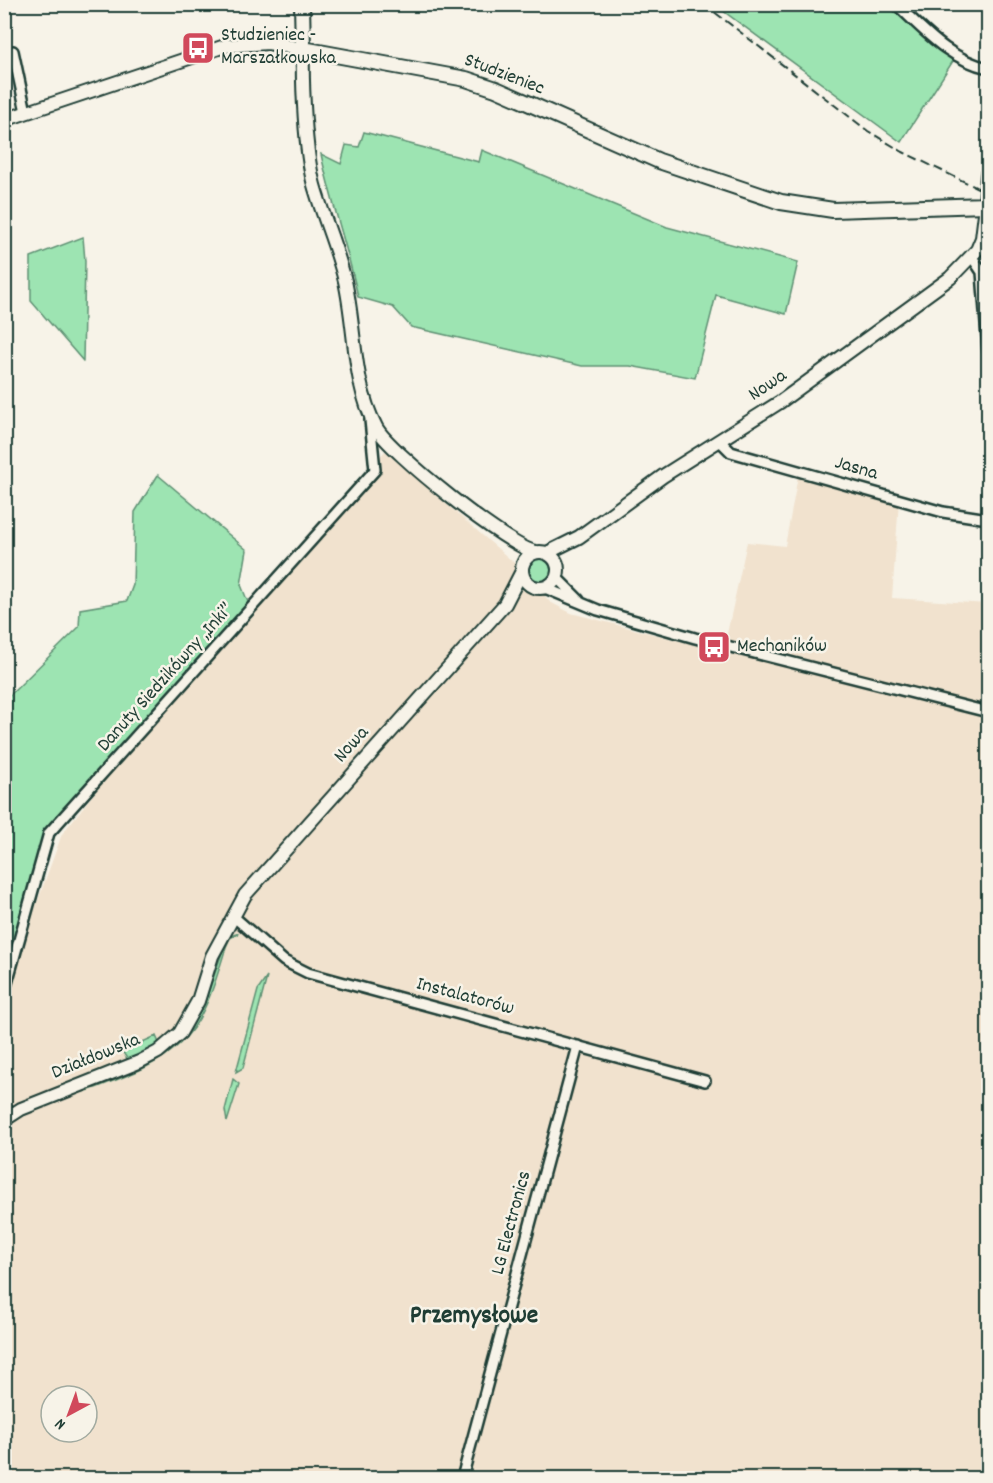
<svg xmlns="http://www.w3.org/2000/svg" width="993" height="1483" font-family="Dekko,sans-serif">
<style>
.built{fill:#f1e2ce;fill-rule:evenodd}
.green{fill:#9de4b2;stroke:#5e9073;stroke-width:1.5}
.lines{fill:none;stroke-linecap:round;stroke-linejoin:round}
.minor-casing{stroke:#1f3d34;stroke-width:14}
.tertiary-casing{stroke:#1f3d34;stroke-width:16}
.secondary-casing{stroke:#1f3d34;stroke-width:18}
.minor{stroke:#f7f3e8;stroke-width:9}
.tertiary{stroke:#f7f3e8;stroke-width:12}
.secondary{stroke:#f7f3e8;stroke-width:14}
.rail{stroke:#1f3d34;stroke-width:2;stroke-dasharray:9 4.5;stroke-linecap:butt}
.labels{text-anchor:middle;dominant-baseline:central;stroke-width:5;stroke-linejoin:round;paint-order:stroke}
.poi-label{font-size:20px;fill:#1f3d34;stroke:#f7f3e8;text-anchor:start}
.street-label{font-size:20px;fill:#1f3d34;stroke:#f7f3e8}
.district-label{font-size:26px;font-weight:bold;fill:#1f3d34;stroke:#f7f3e8}
</style>
<rect width="100%" height="100%" fill="#f7f3e8"/>
<filter id="ink" filterUnits="userSpaceOnUse"><feTurbulence type="fractalNoise" baseFrequency=".0167" numOctaves="2"/><feDisplacementMap in="SourceGraphic" scale="12" xChannelSelector="R" yChannelSelector="G"/><feConvolveMatrix kernelMatrix="1 2 1 2 8 2 1 2 1" color-interpolation-filters="sRGB"/></filter>
<g filter="url(#ink)">
<!-- built -->
<path class="built" d="M385 451 519 567 550 602 571 613 723 652 747 542 785 546 798 476 899 501 892 598 988 604V1478H5V991L62 834 123 757ZM51 1396H87V1432H51Z"/>
<!-- green -->
<path class="green" d="M715 5H886L955 58 901 142Z
M364 132 479 162 482 150 667 227 798 262 786 314 716 295 695 378 630 366H582L411 327 393 307 358 297C348 248 331 202 321 154L341 164 346 145 359 147Z
M83 237 85 261 83 361 31 301V257Z
M158 475 247 550 241 585 250 607 123 757 40 846 5 973V700L79 627 80 609 127 601 133 585 135 512Z
M527 571a12 12 0 1 1 24 0a12 12 0 1 1-24 0Z
M239 933 230 938 226 947C205 1017 194 1050 121 1078 107 1083 92 1091 78 1093L77 1091 187 1029 206 999 226 941 231 936Z
M267 977 243 1068 236 1072 258 990Z
M156 1036 159 1043 154 1050 128 1060 122 1051Z
M233 1079 239 1084 227 1122 225 1110Z"/>
<g class="lines">
<!-- minor casing -->
<g class="minor-casing">
<path id="minor" d="M896 4C924 30 950 60 988 68
M13 51 26 112
M972 257 982 272 988 351
M720 441 731 452 943 512 988 519
M557 578 579 600
M545 588 598 610 695 638 988 712
M233 916 284 961 308 973 705 1081
M4 983H7L49 833 375 470 370 420
M462 1478 578 1046"/>
</g>
<!-- tertiary casing -->
<g class="tertiary-casing">
<path id="tertiary" d="M4 120 225 46 268 43 303 49C302 85 305 151 314 185 323 217 337 248 345 281 356 330 352 381 376 427 388 451 511 549 536 552
M522 570a18 18 0 1 1 36 0a18 18 0 1 1-36 0Z
M547 553 579 537 663 476 780 402 950 278 977 250 982 238 986 205
M4 1120 21 1109 139 1062 158 1052 180 1033 198 1001 212 956 245 895 505 604 521 573"/>
</g>
<!-- secondary casing -->
<g class="secondary-casing">
<path id="secondary" d="M302 4 303 49 466 79 496 89 659 161 781 202 833 210 986 205 988 174"/>
</g>
<!-- minor -->
<use href="#minor" class="minor"/>
<!-- tertiary -->
<use href="#tertiary" class="tertiary"/>
<!-- secondary -->
<use href="#secondary" class="secondary"/>
<!-- rail -->
<path class="rail" d="M704 4 868 131 903 152 988 193"/>
</g>
</g>
<!-- icons -->
<defs>
<g id="bus-square" transform="scale(1.725)"><rect x="-9" y="-9" width="18" height="18" rx="4" fill="#d1495b" stroke="#f7f3e8"/><path d="M-5-6H5V4H4V6H2V4H-2V6H-4V4H-5ZM-3.5-4V0h7V-4ZM-3.5 1.2v1.5H-2V1.2ZM2 1.2v1.5H3.5V1.2Z" fill="#fff"/></g>
</defs>
<g fill-rule="evenodd">
<use href="#bus-square" x="198" y="48"/>
<use href="#bus-square" x="714" y="647"/>
</g>
<g class="labels">
<!-- poi labels -->
<g class="poi-label">
<text x="221" y="36">Studzieniec -<tspan x="221" dy="23">Marszałkowska</tspan></text>
<text x="737" y="647">Mechaników</text>
</g>
<!-- street labels -->
<g class="street-label">
<text transform="translate(504 75) rotate(21)">Studzieniec</text>
<text transform="translate(768 386) rotate(-34)">Nowa</text>
<text transform="translate(856 469) rotate(16)">Jasna</text>
<text transform="translate(166 678) rotate(-48)">Danuty Siedzikówny „Inki”</text>
<text transform="translate(352 745) rotate(-48)">Nowa</text>
<text transform="translate(465 997) rotate(15)">Instalatorów</text>
<text transform="translate(96 1057) rotate(-22)">Działdowska</text>
<text transform="translate(512 1223) rotate(-75)">LG Electronics</text>
</g>
<!-- district labels -->
<g class="district-label">
<text x="474" y="1316">Przemysłowe</text>
</g>
</g>
<!-- margin -->
<rect width="993" height="1483" fill="none" stroke="#f7f3e8" stroke-width="24"/>
<rect x="12" y="12" width="969" height="1459" fill="none" stroke="#1f3d34" stroke-width="2" filter="url(#ink)"/>
<!-- north arrow -->
<g transform="translate(69 1414) rotate(221)"><circle r="28" fill="#f7f3e8" stroke="#a1aaa0" stroke-width="1.5"/>
<path d="M0-4.5L10 22L0 15L-10 22Z" fill="#d1495b"/>
<text y="-9" font-size="16" font-weight="bold" text-anchor="middle" fill="#1f3d34">N</text>
</g>
</svg>
